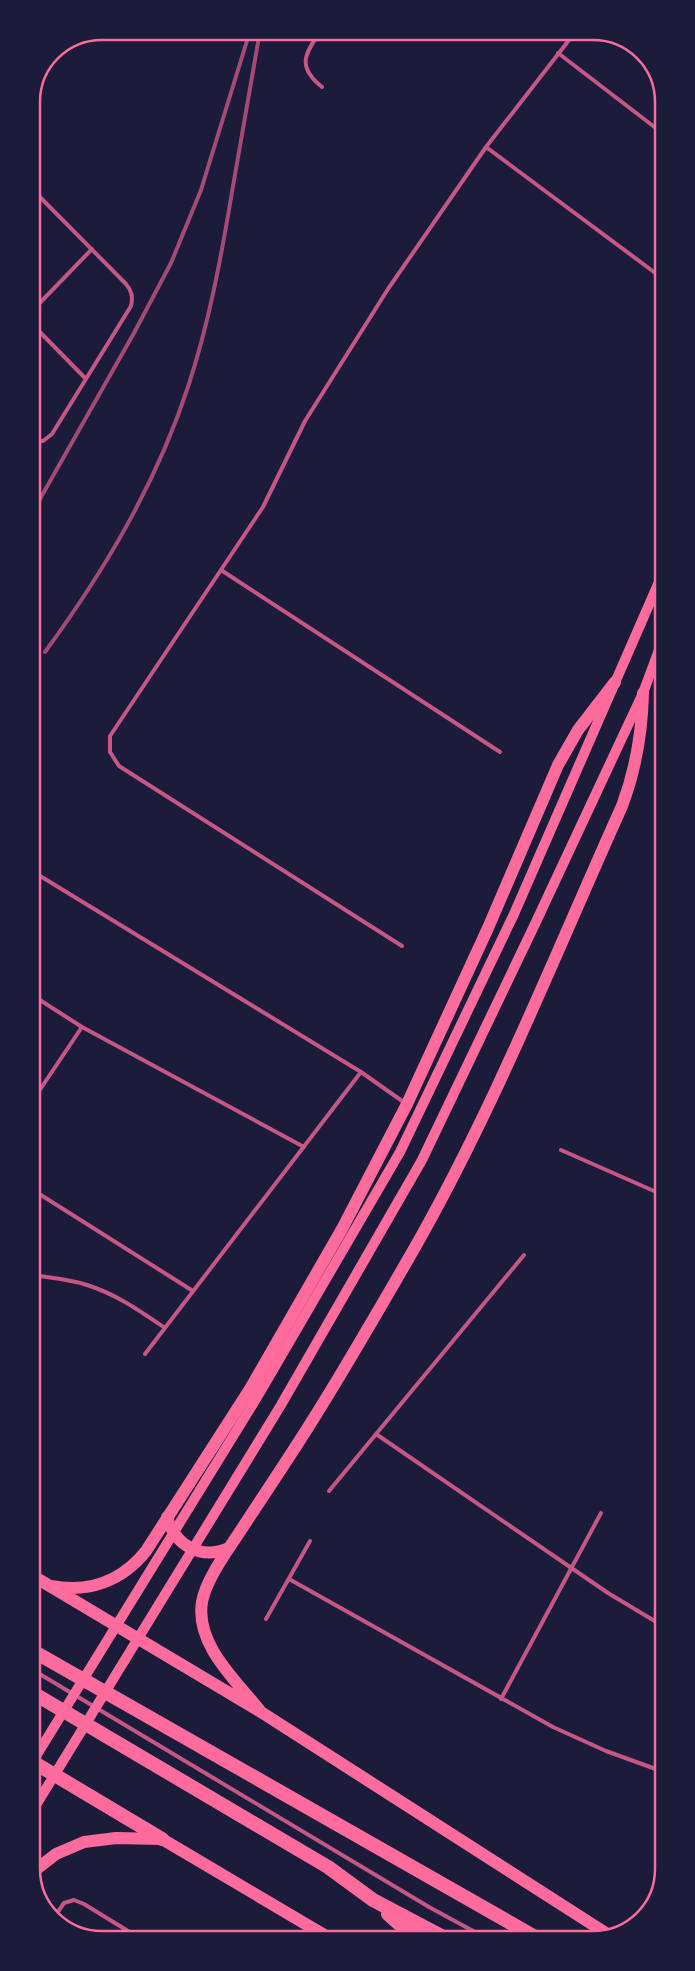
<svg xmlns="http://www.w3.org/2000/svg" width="695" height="1971" font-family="'Golos Text',sans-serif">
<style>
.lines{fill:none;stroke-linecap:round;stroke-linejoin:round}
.service{stroke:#c65784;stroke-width:4}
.secondary{stroke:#ff6b9d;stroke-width:10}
.trunk{stroke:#ff6b9d;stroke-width:12}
.motorway{stroke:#ff6b9d;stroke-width:14}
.rail{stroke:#a44b75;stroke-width:4}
.rim{fill:none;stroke:#ff6b9d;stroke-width:2.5}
</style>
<rect width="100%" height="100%" fill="#1b1b3a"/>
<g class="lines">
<!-- service -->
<path class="service" d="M321 31C304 54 297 67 322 87
M558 53 661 132
M486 147 662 278
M31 188 126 284C132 291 133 297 131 306L52 434 43 441H32
M32 311 92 249
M32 324 86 379
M221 570 500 752
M32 871 361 1072 405 1103
M402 946 119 766 110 752V736L263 507 305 421 388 289 486 147 576 31
M32 995 82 1027 304 1147
M33 1100 82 1027
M561 1150 663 1195
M33 1190 193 1291
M33 1275C51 1278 69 1279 87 1285 116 1294 140 1311 165 1328
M145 1354 361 1072
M376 1434 608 1593 663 1626
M329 1491 524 1255
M289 1579 553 1727 606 1751 664 1772
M266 1619 310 1541
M33 1670 429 1907 486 1938
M501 1699 601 1513
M53 1919 64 1903 74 1900 84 1904 141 1939"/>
<!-- secondary -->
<path class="secondary" d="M33 1761 259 1394 400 1152 514 914 662 575
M33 1810 281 1405 422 1160 535 924 643 693 662 642"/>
<!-- trunk -->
<path class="trunk" d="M167 1517C175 1546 201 1560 229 1548
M33 1576 261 1712 612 1937
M51 1586C89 1593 122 1581 146 1551L250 1389 342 1229 407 1104 488 928 558 765 578 730 615 682
M261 1712C237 1681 195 1645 202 1602 206 1579 228 1550 241 1530 265 1493 289 1458 312 1421 346 1367 378 1311 410 1256 493 1112 554 957 622 806 636 769 642 733 643 693
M34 1871 56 1854 84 1842 116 1838 162 1839 331 1939"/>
<!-- motorway -->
<path class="motorway" d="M33 1651 537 1938
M33 1693 328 1867 373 1900 445 1938
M33 1762 162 1839
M388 1914 415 1938"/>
<!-- rail -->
<path class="rail" d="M32 513 134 333 171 263 201 190 250 31
M45 652C105 570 156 484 188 387 209 323 221 258 232 192 241 138 251 85 260 31"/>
</g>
<!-- crop -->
<path d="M0 0H695V1971H0ZM102 40H593A62 62 0 0 1 655 102V1869A62 62 0 0 1 593 1931H102A62 62 0 0 1 40 1869V102A62 62 0 0 1 102 40Z" fill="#1b1b3a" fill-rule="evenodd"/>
<path class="rim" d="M102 40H593A62 62 0 0 1 655 102V1869A62 62 0 0 1 593 1931H102A62 62 0 0 1 40 1869V102A62 62 0 0 1 102 40Z"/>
</svg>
